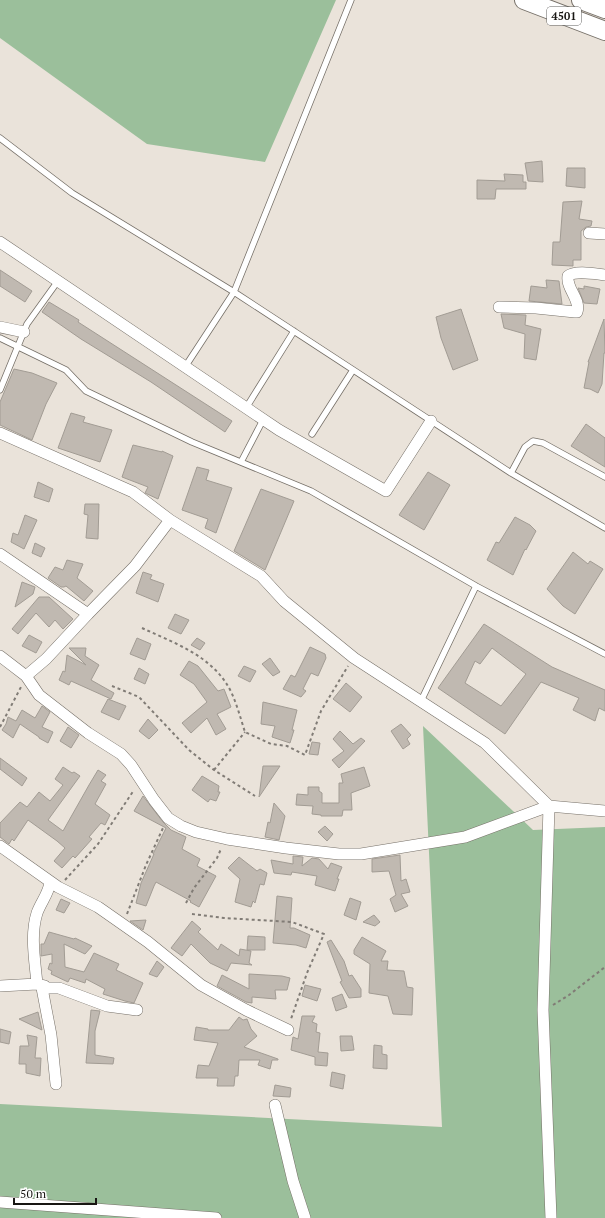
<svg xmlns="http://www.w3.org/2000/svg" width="605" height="1218" font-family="'PT Serif',serif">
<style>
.green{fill:#9bbf9b}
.building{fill:#c0b9b1;stroke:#a29c94;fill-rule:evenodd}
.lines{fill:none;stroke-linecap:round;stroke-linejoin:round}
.service-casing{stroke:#767068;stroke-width:7}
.minor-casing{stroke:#767068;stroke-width:12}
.primary-casing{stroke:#767068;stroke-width:20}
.path{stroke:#817c76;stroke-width:2;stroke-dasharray:3 3;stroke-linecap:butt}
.service{stroke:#fff;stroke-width:5.5}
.minor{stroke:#fff;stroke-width:11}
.primary{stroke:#fff;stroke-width:18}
.labels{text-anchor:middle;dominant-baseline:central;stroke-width:4;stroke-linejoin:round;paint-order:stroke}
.shield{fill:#fff;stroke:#5d5c5a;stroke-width:1}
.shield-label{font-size:11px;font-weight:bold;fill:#181613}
</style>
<rect width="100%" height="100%" fill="#eae3da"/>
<!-- green -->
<path class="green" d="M0 0H336L265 162 147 144 0 38Z
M423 726 533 830 605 827V1218H0V1104L442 1127Z"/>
<!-- building -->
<path class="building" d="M542 161 543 182 528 181 525 163Z
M567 168H585V188L566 186Z
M504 174 523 175V182H526V189H496L495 199H477V180L505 181Z
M582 201 579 219 592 221 591 226 586 227 581 231V260H573V266L552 265 553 242H560L563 202Z
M0 270 32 291 25 302 0 286Z
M546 280 559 281 562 304 529 301 531 286 547 288Z
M584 286 600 289 597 304 584 303 578 288 584 289Z
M49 302 79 320 78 322 232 421 225 432 151 382 81 339 42 312Z
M461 309 478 360 453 370 441 338 436 317Z
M501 314 526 315 525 325 541 329 536 360 524 358 525 334 504 328Z
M604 319 605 353H604L602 384 598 393 590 389 584 388 589 362H588Z
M14 369 32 373 57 383 46 404 32 440 0 425V402Z
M71 413 85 417 83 422 112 430 100 462 58 448Z
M586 424 605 438V467L571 446Z
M133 445 162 452V451L173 456 158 499 145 493 148 487 122 477Z
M197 467 209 470 206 480 232 488 216 533 205 528 208 519 182 510Z
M428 472 450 485 424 530 399 515Z
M38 482 53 489 49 502 34 497Z
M261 489 294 501 265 570 234 551Z
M85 504H99L98 539 86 538 88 515 84 514Z
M25 515 37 520 24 549 11 542 13 533 18 535Z
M515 517 530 525 536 531 526 550 525 549 513 575 487 560 496 542 499 543Z
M35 543 45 548 41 557 32 553Z
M573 552 588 564 590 561 603 569 575 614 563 606 547 589Z
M67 560 83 564 77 578 93 591 84 601 66 586 64 587H61L48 578 55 567 63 570Z
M143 572 152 575 150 579 164 584 158 602 136 593Z
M22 582 35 587 33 594 15 607Z
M39 597H49L73 619 63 629 55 620 49 627 36 613 18 634 12 629Z
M175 614 189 620 181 634 168 628Z
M484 624 552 667 605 690V711L599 708 595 721 573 710 579 698 541 682 505 734 438 688ZM492 648 526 674 501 706 465 683 475 661 480 664Z
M29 635 42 642 36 653 22 646Z
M137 638 151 644 145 660 130 654Z
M197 638 205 643 200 650 191 645Z
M310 647 325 654 326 658 318 676 311 673 303 689 306 691 301 697 283 689 291 675 295 677Z
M69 648H86L85 656 99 665 91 680 114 693 111 699 71 681 69 685 59 680 63 671 65 672 67 655 86 665Z
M270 658 280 672 273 676 262 664Z
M189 661 198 666 218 691 224 689 231 707 217 714 226 729 216 735 207 718 191 733 182 723 207 702 194 684 180 675Z
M244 666 256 671 250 682 238 676Z
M139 668 149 674 145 684 134 679Z
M346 683 362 697 350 712 333 699Z
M108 699 126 706 119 720 101 712Z
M263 702 297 710 292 730H294L290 743 272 737 275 726 261 724Z
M42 706 50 712 42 727 53 732 48 743 39 738V737L20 724 13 738 2 730 6 724 8 717 16 721 22 710 35 718Z
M148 719 158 730 149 739 139 731Z
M401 724 411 735 407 739 410 744 403 749 391 731Z
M68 727 79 735 71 748 60 741Z
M340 731 353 744 361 738 365 741 339 768 332 760 344 751 333 739Z
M312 742 320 743 318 755 309 754Z
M0 758 27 778 22 786 0 769Z
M263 766H280L259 797Z
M63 767 72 773 74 772 80 776 48 820 63 831 89 785 98 770 106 775 101 781 106 784 95 804 110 815 105 825 101 823 89 837 92 839 75 858 73 856 62 868 54 861 65 848 57 841 28 820 14 841 12 839 9 844 0 837V823L20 802 27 807 39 792 50 801 63 785 55 779Z
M364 767 370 786 351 793 352 810H343L342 816H321V815L312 814 313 806 296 805 297 794 308 795V787H319V791L322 793V803H339V783H343L341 774Z
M202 776 219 786 218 792H220L216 801 210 799 208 802 192 790Z
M143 796 163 822 171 830 186 837 182 849 200 859 197 866 216 876 199 907 190 902 191 901 156 882 154 886 146 906 136 903 141 883 154 854H153L166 828 134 811Z
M274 803 285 816 279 840 265 837 268 822 270 823Z
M325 826 333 834 327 841 318 832Z
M400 855 401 881 406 879 410 892 401 894 408 906 395 912 390 899 396 895 389 871 372 872V859Z
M293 856 303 857 302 866 312 858 319 859 328 869 331 863 342 867 337 879H339L335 891 315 885 317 876 292 872 291 875 274 873 271 860 293 864Z
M239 857 257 871 260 869 267 873 264 885 260 884 255 903 253 901 251 907 235 902 240 879 228 868Z
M277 896 292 898 290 928H294L310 935 306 948 296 945 273 943Z
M350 898 361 902 356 920 344 915Z
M61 899 70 903 64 913 56 910Z
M374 915 380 922 375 926 363 922Z
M146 920 143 930 130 921Z
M192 921 201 929 198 932 218 950 221 944 239 956 240 949 251 951 249 963 252 965 231 963 227 971 210 963 191 944 182 956 171 948Z
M49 932 74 939 75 938 92 946 85 954 64 944 65 967 84 972 94 953 119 964 116 970 143 983 134 1003 125 1001 103 994 105 989 86 979 85 983 70 978 68 982 51 974 52 971 48 969 50 963 52 964V954L41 956V944H44Z
M248 936 265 937V950H247Z
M362 937 386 951 381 961H388L387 970 404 971 407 987 413 988 412 1015 393 1014 388 996 369 993 370 964 354 954V950Z
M331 940 344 961 349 976 352 975 361 989V997L349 998 340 982 342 981 327 942Z
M157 961 164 967 157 977 149 974Z
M249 974 282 976 290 978 287 990H275L276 999 252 997V1003L246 1002 217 986 222 975 249 989Z
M305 985 321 989 317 1001 302 996Z
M342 994 347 1007 336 1011 332 998Z
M91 1010 100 1011 95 1031V1055L114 1058 113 1064 86 1063Z
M38 1012 42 1030 19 1019Z
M302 1016H315L312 1022 317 1024 316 1032 320 1033 318 1052 328 1053 327 1066 315 1065V1057L291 1050 293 1037 298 1039Z
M239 1017 243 1020 247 1019 251 1029 257 1036 244 1047 278 1059V1060H272L270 1069 258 1065 260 1060H239L238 1076H235L234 1086H217L218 1078H196L198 1065 209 1066 218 1043 194 1040 196 1027 208 1029V1030H229Z
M0 1029 11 1032 9 1044 0 1042Z
M27 1035 37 1037 35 1058H41L40 1076 26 1073V1064H19L20 1046H29Z
M340 1036H352L354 1050 341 1051Z
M374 1045 382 1046V1054L387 1055V1069L373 1068Z
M332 1072 345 1075 343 1089 330 1086Z
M275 1085 291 1088 290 1097 273 1096Z"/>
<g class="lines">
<!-- service casing -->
<g class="service-casing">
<path id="service" d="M0 138 72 193 234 292 511 473 605 528
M0 338 66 370 86 391 192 442 311 491 476 586 605 654
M185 367 234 292 351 0
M0 390 27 324 58 281
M246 408 294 331
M312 434 353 370
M241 462 263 420
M511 473 525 447 533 441 543 443 605 477
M421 701 476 586"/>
</g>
<!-- minor casing -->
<g class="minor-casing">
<path id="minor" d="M589 233 605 234
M0 242 279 430 386 491 431 421
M499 307 536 308 575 312H577C581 299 566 289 568 276 575 270 596 274 605 275
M0 327 24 332
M0 433 133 492 170 520 261 576 284 601 354 658 485 743 549 806 543 1010 551 1218
M0 554 88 614
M0 656 26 676 39 695 88 733 121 754 131 765 154 800 168 818 181 826 196 832 227 839 286 848 339 854H361L465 837 549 806 605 811
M26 676 46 659 88 614 135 566 170 520
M0 846 58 887 98 907 148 942 201 985 246 1010 288 1030
M37 984C35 961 30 935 37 913 41 902 49 893 50 882
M0 986 37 984 45 986 42 988 51 1035 56 1084
M42 988H59L107 1006 137 1010
M275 1105 293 1181 305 1218
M0 1202 216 1218"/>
</g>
<!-- primary casing -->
<g class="primary-casing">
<path id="primary" d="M524 0 605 31
M581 0 605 9"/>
</g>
<!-- path -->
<path class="path" d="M142 628C172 642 207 654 226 683 235 696 240 717 245 732L271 744 287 746 305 755 321 711 348 666
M112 686 139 697 189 750 214 770 255 796
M0 727 21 687
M214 770 245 732
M65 880 98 844 134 790
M186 903 194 888 217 858 221 849
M127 914 146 865 163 828
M192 914 224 918 292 922 324 934 307 973 291 1019
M553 1005 569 995 605 967"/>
<!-- service -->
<use href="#service" class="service"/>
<!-- minor -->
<use href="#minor" class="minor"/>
<!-- primary -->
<use href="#primary" class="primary"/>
</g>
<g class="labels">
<!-- shield labels -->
<rect class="shield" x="547" y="7" width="34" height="18" rx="3"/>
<g class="shield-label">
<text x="564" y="16">4501</text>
</g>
</g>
<!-- scale -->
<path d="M14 1198v6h82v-6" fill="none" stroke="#181613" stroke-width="2"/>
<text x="20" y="1198" font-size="12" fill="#181613" stroke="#ffffff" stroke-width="3" paint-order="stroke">50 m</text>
</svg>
